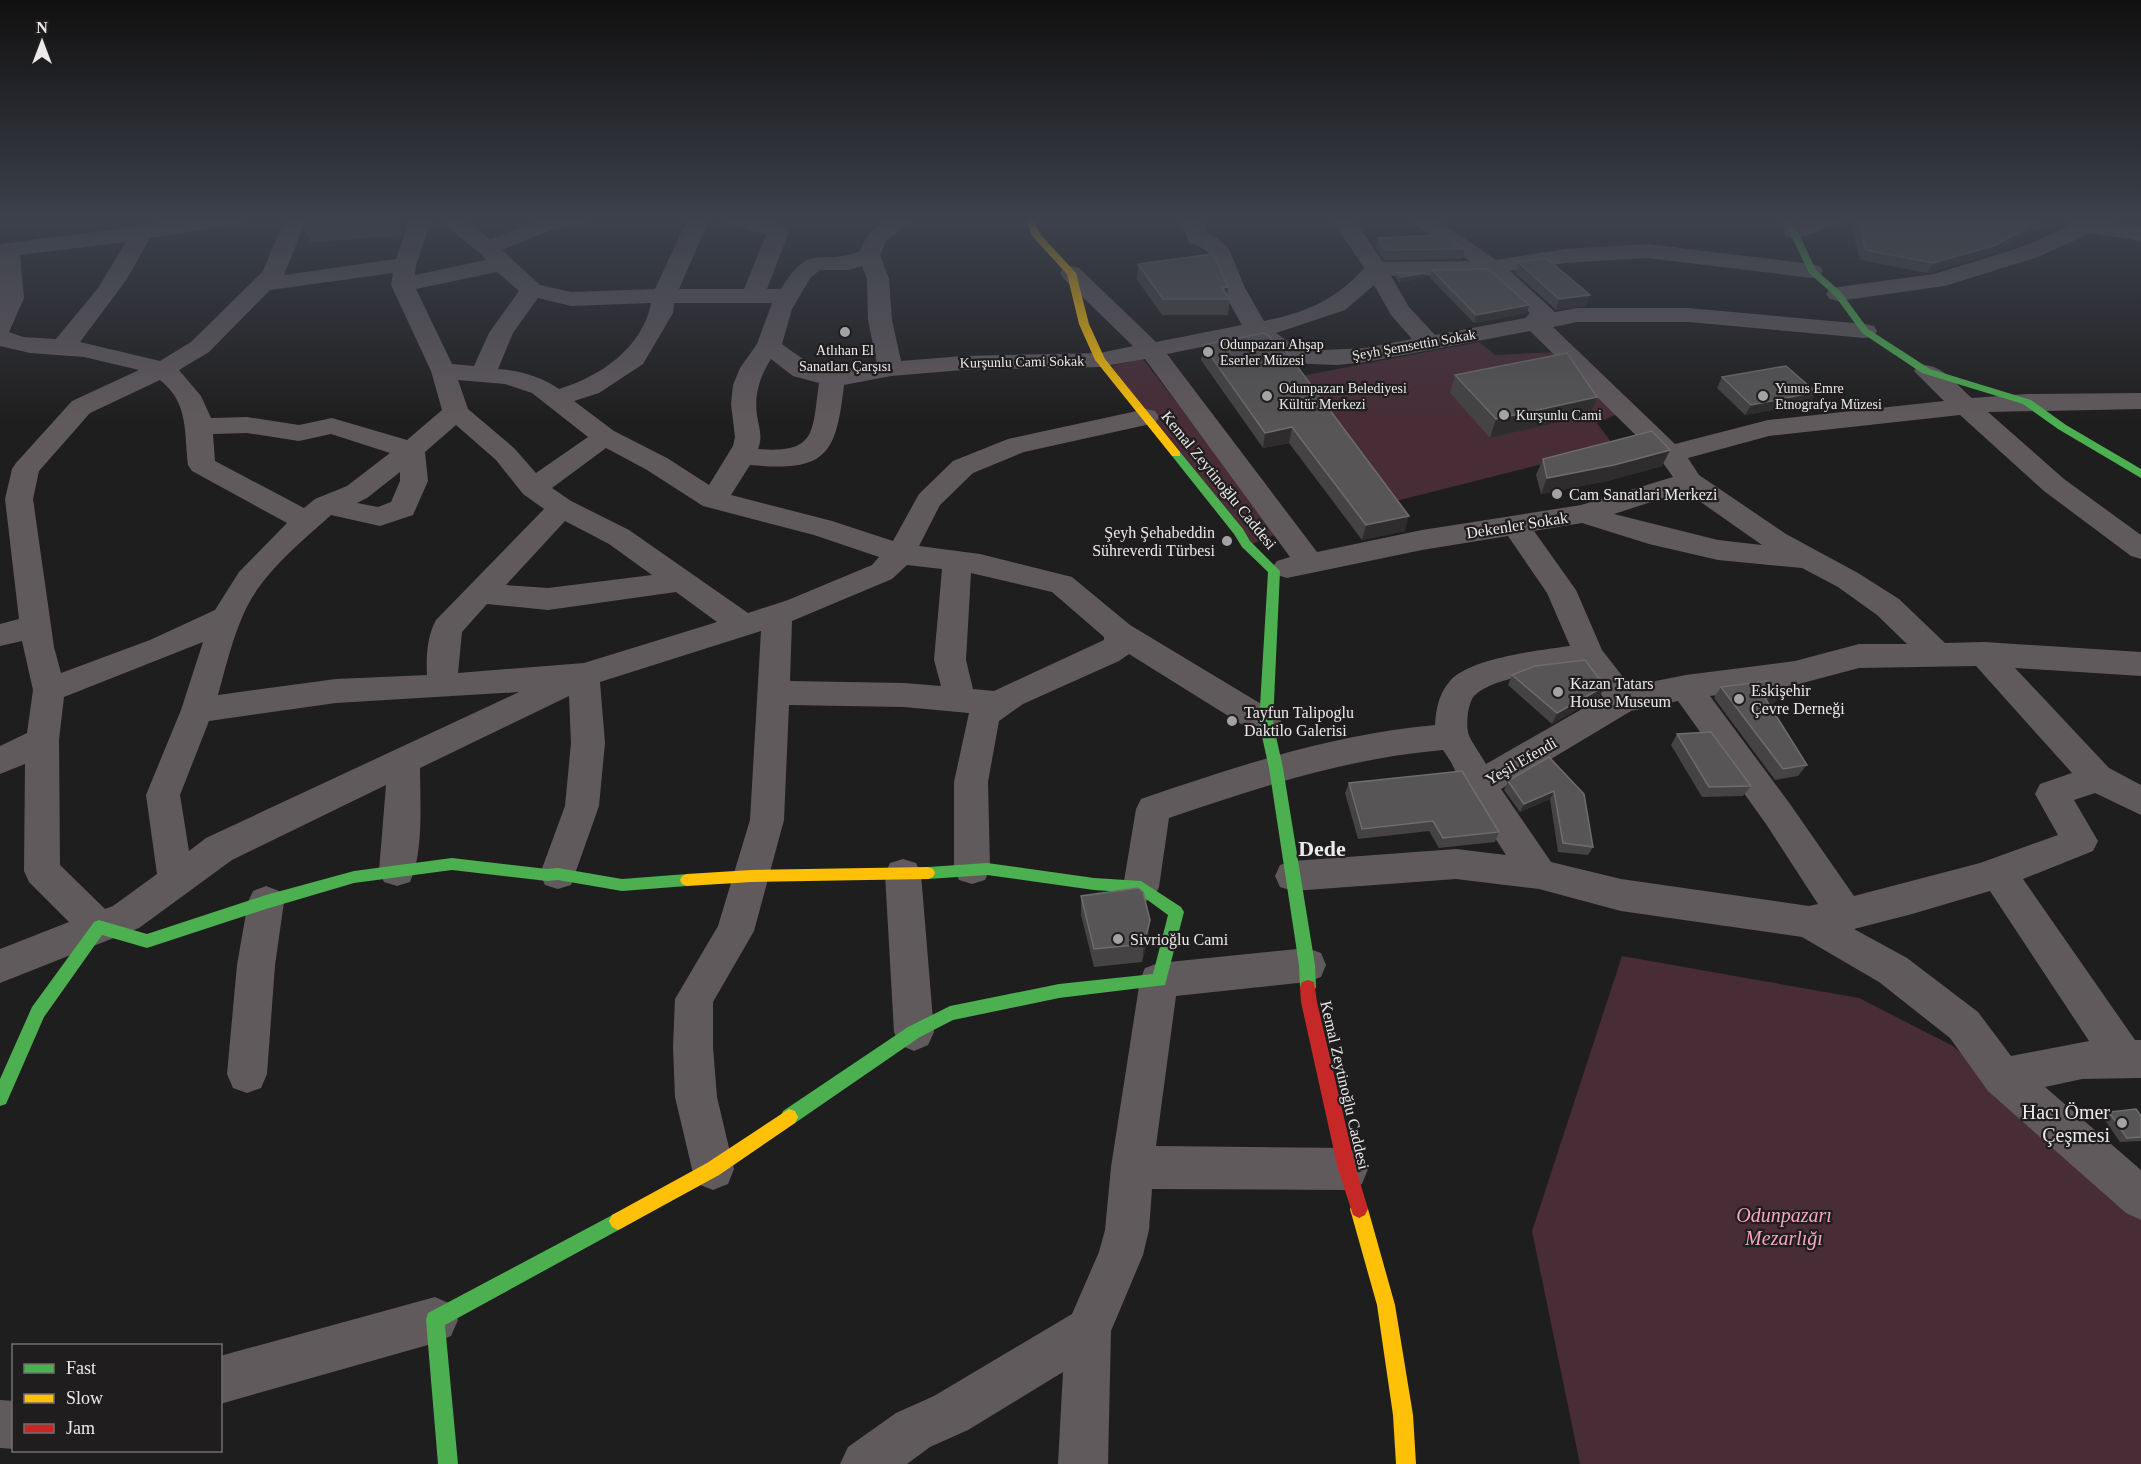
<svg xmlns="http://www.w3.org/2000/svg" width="2141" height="1464" font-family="'Times New Roman',serif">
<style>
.green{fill:#482c36}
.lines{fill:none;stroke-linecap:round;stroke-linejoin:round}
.street{fill:#615a5d;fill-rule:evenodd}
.fast{fill:#4caf50;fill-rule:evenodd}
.slow{fill:#ffc107;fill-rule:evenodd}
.jam{fill:#c62828;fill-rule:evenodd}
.wall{fill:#454343}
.shaded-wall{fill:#2e2c2c}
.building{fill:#575555;stroke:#6e6c6c;stroke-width:1.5}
.poi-dot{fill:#a4a3a3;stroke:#201d1e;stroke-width:2}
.labels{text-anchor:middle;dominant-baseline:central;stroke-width:4.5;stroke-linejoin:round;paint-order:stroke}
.far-poi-label{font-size:14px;fill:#eceaeb;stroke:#201d1e;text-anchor:start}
.far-street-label{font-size:14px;fill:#eceaeb;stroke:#201d1e}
.street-label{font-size:16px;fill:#eceaeb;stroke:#201d1e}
.poi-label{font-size:16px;fill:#eceaeb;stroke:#201d1e;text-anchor:start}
.near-poi-label{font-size:20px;fill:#eceaeb;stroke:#201d1e;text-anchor:end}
.near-park-label{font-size:20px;font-style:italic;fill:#f8a4c3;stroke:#201d1e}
.district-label{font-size:22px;font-weight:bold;fill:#eceaeb;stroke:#201d1e}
</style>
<rect width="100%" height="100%" fill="#1f1e1e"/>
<!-- green -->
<path class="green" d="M1479 342 1495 355 1557 352 1618 414 1597 423 1614 446 1396 501 1301 376Z
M1143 359 1277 534 1249 545 1111 366Z
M1622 956 1859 998 1953 1046 2141 1209V1464H1580L1532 1231Z"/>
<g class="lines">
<!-- street -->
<path class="street" d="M184 218H248L245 223 150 238 127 279 80 342 160 361 191 342 263 271 285 218H307L284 275 396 259 410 218H432L416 265 415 275 486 260 480 253 436 218H461L490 239 545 218H593L590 223 551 230 502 250 540 285 571 292 655 289 688 218H710L679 289H744L766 235 726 223 723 218C741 218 778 216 789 232L767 289H781C812 239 817 268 860 251 873 221 886 218 917 218L886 241 880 255 889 279 892 320 901 361 963 356 1100 353 1133 346 1063 278 1060 273 1063 268 1071 266 1079 268 1156 342 1242 325 1221 288 1208 252 1199 246 1189 243 1180 218H1202L1207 234 1215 236 1229 249 1245 288 1264 321C1305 313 1336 300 1364 268L1331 218H1353L1383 262 1470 261 1411 223 1408 218H1435L1496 260 1565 249 1647 244 1812 264 1820 266 1823 271 1820 276 1812 278 1647 258 1565 263 1510 271 1555 312 1577 308H1688L1865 324 1874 326 1877 331 1874 336 1865 338 1688 322H1577L1553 327 1675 444 1768 420 1944 401 1914 371 1917 366C1939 360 1956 385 1972 398L2027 394 2141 393V409L1988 412 2064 479 2141 535V559L2131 556 2044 491 1960 415 1769 436 1688 458 1699 475 1786 534 1858 573 1899 599 1945 643 1984 642 2141 652V676L2015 668 2109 768 2141 785V815L2095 793 2074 800 2098 841 2093 851 2023 879 2135 1040H2141V1078L2082 1079 2045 1087 2141 1170V1220L2126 1213 1988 1091 1950 1038 1879 982 1802 937 1621 911 1539 889 1456 879 1293 891 1280 887 1275 876 1280 865 1293 861 1456 849 1506 855 1467 795 1451 762 1443 750C1348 758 1259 787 1169 818L1159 887 1154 898 1141 903 1128 898 1123 887 1136 809 1141 799C1237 766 1334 734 1435 725 1436 709 1439 693 1450 681 1469 658 1541 650 1570 646L1547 593 1508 536 1422 550 1287 578 1277 575 1272 568 1277 561 1290 557 1145 359 1100 367 963 370 891 376 844 385C836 456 826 472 750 465L731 495 832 521 893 541 919 494 953 461 1008 439 1146 409 1155 411 1159 417 1155 423 1024 452 973 473 940 505 919 546 980 554 1072 577 1130 625 1278 714 1282 723 1278 732 1266 736 1254 732 1129 654 1119 661 1023 704 999 721 988 782 990 869 985 880 972 884 959 880 954 869V782L969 713 904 707 789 705 784 820 754 931 713 1002V1047L717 1097 734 1169 728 1184 713 1190 698 1184 692 1169 675 1097 673 1047 675 999 718 926 750 820 761 631 600 682 605 743 599 806 571 885 558 889 545 885 540 874 565 806 571 743 569 696 420 768C420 801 424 852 410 882L397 886 384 882 379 871 386 785 232 860 139 928 0 983V949L69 922 29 882 24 871 25 764 0 774V746L27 733 33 690 22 641 0 646V624L19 619 5 499 12 469 16 463 72 401 139 370 84 357 30 353 0 346V244L141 226ZM126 242 98 288 56 339 23 337 9 332 24 298 20 255ZM862 266 867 279 868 320 877 364C826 372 825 376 782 344L792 309 811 277 820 270H849ZM497 272 519 291 489 333 474 366 452 364 416 289ZM393 273 391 285 431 371 442 410 407 440 332 418 299 425 247 417 211 418 201 396 179 370 209 352 270 290ZM1487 275 1530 313 1525 318 1435 335 1409 307 1391 276ZM1374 285 1391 315 1412 339 1366 348 1301 351 1276 333 1345 310ZM538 298 571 306 651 303C643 348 599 377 559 389 543 377 518 370 498 369L513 333ZM674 303H772L757 344 740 368 733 385 731 404 735 437 733 446 709 485 667 458 614 431 574 401 599 393 643 364 673 313ZM1530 331 1661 460 1673 477 1581 505 1422 530 1317 552 1167 354 1251 337 1286 363 1337 365 1366 362ZM771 359 793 376 819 383C812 431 818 454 758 449 763 437 759 428 757 415 754 395 760 376 771 359ZM160 380C189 403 184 432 188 465L192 471 287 523 239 572 215 610 150 640 61 673 54 647 33 499 39 471 90 413ZM458 380 505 384 532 393 588 437 536 473 514 448 468 409ZM456 425 496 460 523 494 544 509 436 620C427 636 426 657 427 675L336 679 218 695C225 670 231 644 241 620 257 577 298 545 331 515L380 526 413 515 428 481 425 452ZM247 433 299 441 331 434 390 453 347 486 315 499 304 508 215 461 213 434ZM606 448 647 470 703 506 814 535 879 557 872 565 788 600 748 613 629 530 571 501 552 488ZM400 472V481L391 502 378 507 357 503 367 498ZM1685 491 1762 545 1718 540 1614 514ZM565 521 609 544 652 575 548 588 506 585ZM1582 523 1649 544 1718 560 1802 568 1838 587 1877 615 1907 644H1859L1795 661 1686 675 1630 686 1602 650 1576 590 1534 531ZM907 565 942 569 934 660 941 686 904 683 790 681 792 621 892 579ZM971 573 1052 592 1104 637V640L994 691 973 689 966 660ZM676 592 717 622 584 663 458 673 462 632 487 604 548 610ZM203 642 181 710 146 795 157 874 113 906 105 909 60 865 59 740 64 697ZM1976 666 2072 773 2040 784 2035 794 2058 835 1980 863 1854 896 1790 804 1710 696 1795 685 1859 668ZM1581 668 1603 697 1486 764C1482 756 1469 739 1468 732 1466 723 1468 703 1474 696 1494 675 1554 672 1581 668ZM519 692 206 838 189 851 180 795 209 721 336 703ZM1678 701 1766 824 1818 904 1809 906 1621 879 1551 862 1501 789 1631 711ZM1990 891 2089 1041 2011 1056 1978 1012 1907 958 1854 929 1912 914Z
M1814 218H1847L1844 223 1794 239 1786 237 1783 232 1786 227Z
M1888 218H1925L1941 222 1958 218H2033L2038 219 2041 224 2038 229 2030 230 1972 227 1941 236 1891 223Z
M2064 218H2090L2141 227V241L2091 233 2038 257 1945 286 1838 301 1830 299 1826 294 1830 289 1838 287 1934 274 2022 247 2072 225Z
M903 859 916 863 921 874 934 1032 928 1045 914 1051 900 1045 894 1032 885 874 890 863Z
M266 886 279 891 284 902 275 965 267 1074 261 1088 247 1093 233 1088 227 1074 237 965 248 902 253 891Z
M1307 948 1321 953 1326 965 1321 977 1307 982 1176 996 1156 1146 1347 1148 1362 1154 1368 1169 1362 1184 1347 1190 1152 1189 1149 1230 1143 1255 1111 1331 1108 1464H1058L1063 1372 968 1430 930 1447 907 1464H840L848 1447 896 1413 934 1396 1072 1314 1099 1252 1105 1230 1111 1167 1140 980 1145 968 1159 963Z
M435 1297 451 1304 458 1320 451 1336 435 1343 220 1404V1356Z
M0 1400 14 1401V1449L0 1448Z"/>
<!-- fast -->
<path class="fast" d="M1777 218H1786L1798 232 1816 270 1841 292 1868 329 1930 369 2031 400 2066 425 2141 469V478L2058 429 2023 404 1922 373 1862 333 1835 296 1809 273 1790 233Z
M1176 451 1180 452 1243 529 1250 541 1280 571 1273 723 1283 768 1315 965 1316 987 1314 992 1308 994 1302 992 1300 987 1299 965 1269 768 1259 723 1268 572 1242 547 1234 534 1172 456V452Z
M452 858 547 869 558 868 622 879 687 874 692 876 694 880 692 884 687 886 622 891 558 880 547 881 452 870 354 883 266 909 147 948 102 935 44 1017 6 1104 0 1106V1079L32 1007 94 922 99 920 147 934 266 895 354 871Z
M987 863 1094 878 1141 881 1181 907 1184 912 1165 985 1059 998 953 1020 920 1037 795 1123 789 1125 783 1123 780 1117 783 1111 908 1027 950 1006 1059 984 1153 974 1168 915 1138 893 1094 890 987 875 928 879 923 877 921 873 923 869 928 867Z
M618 1212 624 1215 627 1221 624 1227 445 1325 458 1464H438L426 1320 428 1313Z"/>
<!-- slow -->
<path class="slow" d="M1024 218H1032L1040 234 1076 273 1089 324 1105 359 1180 452V456H1172L1095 360 1079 324 1067 274 1033 237Z
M928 867 933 869 935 873 933 877 928 879 751 882 687 886 682 884 680 880 682 876 687 874 751 870Z
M789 1109 795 1111 798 1117 795 1123 719 1175 624 1227 618 1230 612 1227 609 1221 612 1215 707 1163Z
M1359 1200 1365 1203 1368 1209 1395 1305 1413 1415 1416 1464H1396L1393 1415 1377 1305 1350 1209 1353 1203Z"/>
<!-- jam -->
<path class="jam" d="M1308 980 1314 982 1317 1002 1356 1169 1368 1209 1365 1215 1359 1218 1353 1215 1338 1169 1301 1002 1300 987 1302 982Z"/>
</g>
<!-- wall -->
<path class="wall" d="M302 218H408L402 236 311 242 300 222Z
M851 218H886L884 220Z
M1852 218H1906L1946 228 2036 222 2029 232 1989 255 1927 273 1860 260 1850 222Z
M1378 238 1465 249 1462 259 1384 260 1376 247Z
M1518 262 1586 306 1556 310 1515 273Z
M1138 264 1228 287 1227 295 1230 299 1228 315H1162L1137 280Z
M1432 270 1529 305 1527 313 1474 323 1430 278Z
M1398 273H1426L1425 278 1400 282 1396 278Z
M1203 345 1405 531 1362 540 1289 443 1263 448 1201 360Z
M1455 375 1590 415 1490 438 1450 393Z
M1722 377 1816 392 1810 403 1745 415 1717 388Z
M1670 450 1662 466 1607 481 1541 494 1536 475 1543 459Z
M1512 675 1600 696 1552 724 1508 685Z
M1721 687 1772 706 1770 707 1807 765 1798 776 1775 780 1714 698Z
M1677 734 1751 786 1743 796 1702 797 1671 745Z
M1549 757 1593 847 1588 855 1558 852 1550 799 1520 812 1504 790 1508 781Z
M1349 783 1499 832 1495 842 1439 848 1429 831 1358 839 1345 793Z
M1081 896 1150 920 1148 938 1142 962 1094 967 1081 915Z
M2109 1112 2141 1116V1141L2120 1142 2102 1116Z"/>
<!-- shaded-wall -->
<path class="shaded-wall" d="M145 218H171L147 223Z
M393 218H408L402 236Z
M2036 222 2029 232 1989 255 1927 273 1933 263Z
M1426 273 1425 278 1400 282 1401 277Z
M1228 287 1227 299 1222 288Z
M1590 295 1586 306 1556 310 1559 299Z
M1529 305 1527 313 1474 323 1476 315Z
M1816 392 1810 403 1745 415 1751 405Z
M1597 397 1590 415 1490 438 1496 419Z
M1292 427 1289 443 1263 448 1265 433Z
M1670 450 1662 466 1607 481 1541 494 1547 478Z
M1409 516 1405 531 1362 540 1366 525Z
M1605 686 1600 696 1552 724 1557 713Z
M1780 696 1772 706 1758 709 1765 698Z
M1554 791 1550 799 1520 812 1524 804Z
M1150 920 1148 938 1142 962 1144 944Z"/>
<!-- building -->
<path class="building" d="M302 218H359L300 222Z
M1857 218 1883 219V218H1906L1946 228 1991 220 2036 222 1996 245 1933 263 1866 250Z
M1443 235 1465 249 1386 250 1378 238Z
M1213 254 1228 287 1222 288 1230 299H1163L1138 264Z
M1546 258 1590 295 1559 299 1518 262Z
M1488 269 1529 305 1476 315 1432 270Z
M1398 273H1426L1401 277Z
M1264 333 1282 346 1409 516 1366 525 1292 427 1265 433 1203 345Z
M1567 353 1597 397 1496 419 1455 375Z
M1786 366 1816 392 1751 405 1722 377Z
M1652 431 1670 450 1614 465 1547 478 1543 459Z
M1585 660 1605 686 1557 713 1512 675 1535 666Z
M1768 681 1780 696 1765 698 1807 765 1783 769 1721 687Z
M1711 732 1751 786 1709 787 1677 734Z
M1549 757 1584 794 1593 847 1563 843 1554 791 1524 804 1508 781Z
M1462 771 1499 832 1443 838 1433 821 1362 829 1349 783Z
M1138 888 1143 892 1150 920 1144 944 1094 949 1081 896Z
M2136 1109 2141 1116V1137L2127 1138 2109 1112Z"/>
<!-- sky -->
<linearGradient id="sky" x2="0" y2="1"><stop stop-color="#111010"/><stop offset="0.52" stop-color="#3c414c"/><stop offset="1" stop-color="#3c414c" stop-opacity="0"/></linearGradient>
<rect width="2141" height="423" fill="url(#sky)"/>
<!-- markers -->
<g class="poi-dot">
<circle cx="845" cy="332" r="6"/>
<circle cx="1208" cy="352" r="6"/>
<circle cx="1267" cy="396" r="6"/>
<circle cx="1763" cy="396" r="6"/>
<circle cx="1504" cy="415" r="6"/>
<circle cx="1557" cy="494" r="6"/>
<circle cx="1227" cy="541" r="6"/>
<circle cx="1558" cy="692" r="6"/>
<circle cx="1739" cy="699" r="6"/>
<circle cx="1232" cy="721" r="6"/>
<circle cx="1118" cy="939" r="6"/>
<circle cx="2122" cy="1123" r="6"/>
</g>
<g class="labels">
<!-- far-poi labels -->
<g class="far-poi-label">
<text x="1220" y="344">Odunpazarı Ahşap<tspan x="1220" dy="16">Eserler Müzesi</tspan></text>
<text x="845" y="350" text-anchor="middle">Atlıhan El<tspan x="845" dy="16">Sanatları Çarşısı</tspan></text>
<text x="1279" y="388">Odunpazarı Belediyesi<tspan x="1279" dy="16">Kültür Merkezi</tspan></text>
<text x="1775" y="388">Yunus Emre<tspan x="1775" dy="16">Etnografya Müzesi</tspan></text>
<text x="1516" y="415">Kurşunlu Cami</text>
</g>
<!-- far-street labels -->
<g class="far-street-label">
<text transform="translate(1414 345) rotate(-10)">Şeyh Şemsettin Sokak</text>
<text transform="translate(1022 362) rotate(-1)">Kurşunlu Cami Sokak</text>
</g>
<!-- street labels -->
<g class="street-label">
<text transform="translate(1219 480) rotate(51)">Kemal Zeytinoğlu Caddesi</text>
<text transform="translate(1517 525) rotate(-9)">Dekenler Sokak</text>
<text transform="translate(1521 761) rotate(-30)">Yeşil Efendi</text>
<text transform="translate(1345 1085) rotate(77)">Kemal Zeytinoğlu Caddesi</text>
</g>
<!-- poi labels -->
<g class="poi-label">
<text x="1569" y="494">Cam Sanatlari Merkezi</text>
<text x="1215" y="532" text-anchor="end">Şeyh Şehabeddin<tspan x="1215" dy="18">Sühreverdi Türbesi</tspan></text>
<text x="1570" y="683">Kazan Tatars<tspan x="1570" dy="18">House Museum</tspan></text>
<text x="1751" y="690">Eskişehir<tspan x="1751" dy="18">Çevre Derneği</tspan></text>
<text x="1244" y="712">Tayfun Talipoglu<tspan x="1244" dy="18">Daktilo Galerisi</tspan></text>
<text x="1130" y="939">Sivrioğlu Cami</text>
</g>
<!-- near-poi labels -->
<g class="near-poi-label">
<text x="2110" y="1112">Hacı Ömer<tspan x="2110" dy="23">Çeşmesi</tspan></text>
</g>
<!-- near-park labels -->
<g class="near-park-label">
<text x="1784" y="1215">Odunpazarı<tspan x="1784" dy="23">Mezarlığı</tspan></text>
</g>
<!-- district labels -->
<g class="district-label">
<text x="1322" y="848">Dede</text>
</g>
</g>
<!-- legend -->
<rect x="12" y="1344" width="210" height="108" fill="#201d1e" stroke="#726f70" stroke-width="1.5"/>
<rect x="24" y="1364" width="30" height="9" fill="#4caf50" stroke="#726f70" stroke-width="1.5"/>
<text x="66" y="1374" font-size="18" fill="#eceaeb">Fast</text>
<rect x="24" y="1394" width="30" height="9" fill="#ffc107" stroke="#726f70" stroke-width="1.5"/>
<text x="66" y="1404" font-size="18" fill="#eceaeb">Slow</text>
<rect x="24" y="1424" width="30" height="9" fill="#c62828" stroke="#726f70" stroke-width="1.5"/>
<text x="66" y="1434" font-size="18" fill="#eceaeb">Jam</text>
<!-- north arrow -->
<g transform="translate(42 42)" stroke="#201d1e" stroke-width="4.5" paint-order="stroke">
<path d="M0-4.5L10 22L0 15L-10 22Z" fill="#eceaeb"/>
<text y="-9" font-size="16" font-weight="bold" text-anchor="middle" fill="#eceaeb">N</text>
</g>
</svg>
